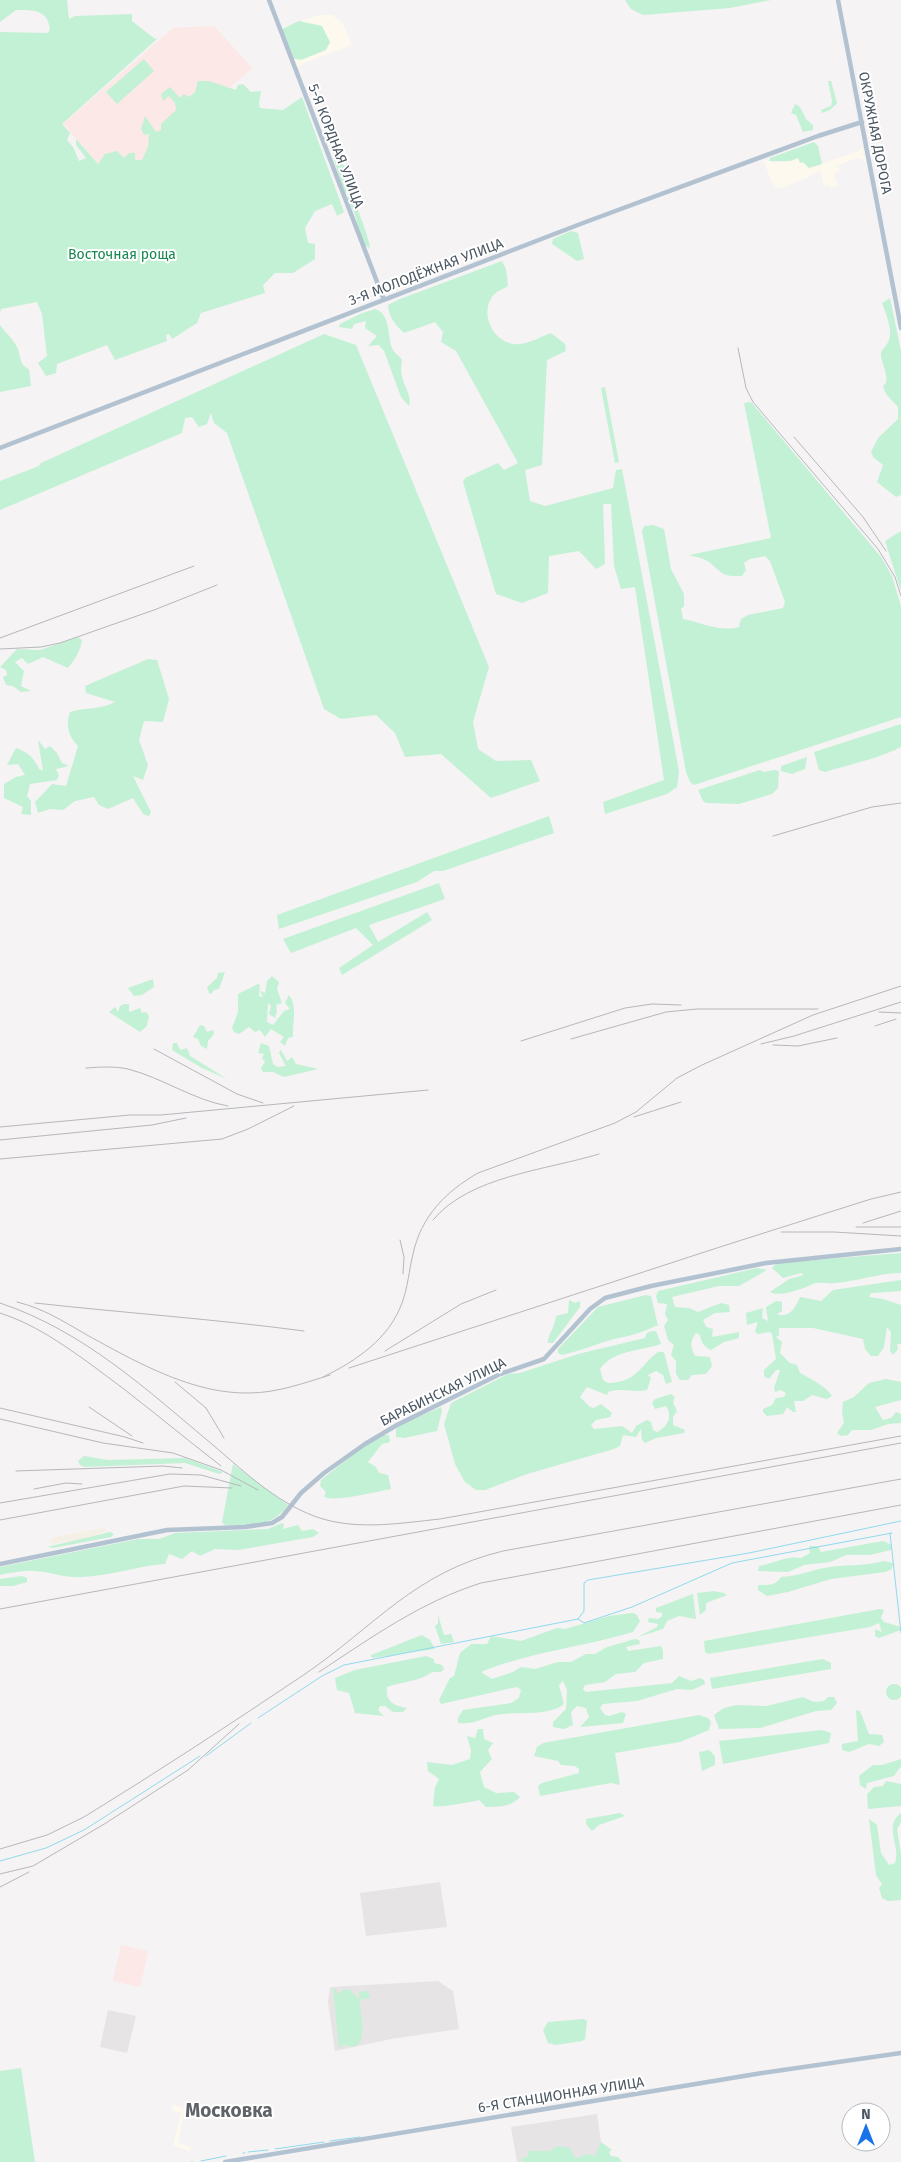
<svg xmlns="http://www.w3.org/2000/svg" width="901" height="2162" font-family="'Fira Sans',sans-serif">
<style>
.commercial{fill:#fdf9ef}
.education{fill:#e6e4e5}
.medical{fill:#fce8e6}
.green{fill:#c3f1d5}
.sand{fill:#f5f0e5}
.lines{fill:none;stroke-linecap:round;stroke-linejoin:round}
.stream{stroke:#90daee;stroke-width:1}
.major{stroke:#b3c2d1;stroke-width:4.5}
.rail{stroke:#b5b8bd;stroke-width:1}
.labels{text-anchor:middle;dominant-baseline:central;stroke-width:4;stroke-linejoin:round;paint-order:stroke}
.street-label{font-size:14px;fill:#4a5661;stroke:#fff}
.park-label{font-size:14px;fill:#17864f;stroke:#fff}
.district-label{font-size:19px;font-weight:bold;fill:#5f6368;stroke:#fff}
</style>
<rect width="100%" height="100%" fill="#f5f3f3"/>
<!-- commercial -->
<path class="commercial" d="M319 15H332L343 23 352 45 304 63 297 69 282 28Z
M862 146 866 163 861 159H854L836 166 840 170 834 175 838 186 830 188 829 185 824 186 820 170 807 178 781 188H777L772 183 764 162H761L770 158 772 163 791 161 798 158 809 168 859 151Z
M172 2104 185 2109 178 2143 191 2147 190 2152 173 2145 181 2113 171 2110Z"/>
<!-- education -->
<path class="education" d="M440 1882 447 1927 366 1936 360 1893Z
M438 1981 453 1991 459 2029 391 2039 335 2051 328 2002 330 1987Z
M108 2010 136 2016 127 2053 100 2047Z
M597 2114 604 2162H517L511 2127Z"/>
<!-- medical -->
<path class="medical" d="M214 26 252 68 119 187 63 124 173 28Z
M121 1945 148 1951 140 1987 113 1981Z"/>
<!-- green -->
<path class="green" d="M0 0H67L69 19 75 16 132 14V21L155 39 158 38 62 124 70 133 67 140 73 147 79 161 86 158 76 145V139L98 164 105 154 117 151 124 158 129 153H135V160H142L148 147 149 134 144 135 141 129 145 116 156 132 161 130V124L176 110 175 103 169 96 163 101 161 94 170 87 180 98 184 94 189 97 195 92 198 81H209L236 90 238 85 243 84 251 92 261 91 259 103 260 108 283 110 302 97 344 212 337 216 332 204 315 211 305 228 308 243 315 244V259L293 273H275L263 285 265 293 201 313 197 323 172 339 169 334 166 335 167 341 115 360 107 345 57 364 56 373 46 376 38 363 47 356 42 314 37 302 1 309 0 314V32L48 33 50 29C47 9 33 10 16 10L0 22Z
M625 0H771L730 8 643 15 631 9Z
M299 21 322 26 330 42 326 50 301 60 291 58 282 29Z
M144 59 154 71 117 104 106 92Z
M828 81H831L837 103 830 110 822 113 821 110 831 106 832 101Z
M795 104 800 107 806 119 813 125V130L803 132 796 115 791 113Z
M814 142 818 146 822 164 809 168 803 162 800 163 798 158 790 161H769L770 158Z
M337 159C347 164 352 181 349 192L344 193 334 160Z
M350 194C355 199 371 244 370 248L363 245C358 233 358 222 354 212 352 207 348 204 347 198Z
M571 231 578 233 584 259 577 261 552 244 553 239Z
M502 261 506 269 508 286C503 289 495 292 492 297 480 314 493 341 513 344 525 346 540 337 551 333L565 344 566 351 547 360 542 465 525 470 530 501 545 506 613 488 616 470 622 469 679 771 677 787 667 794 605 814 603 802 664 780 635 587 621 589 614 566 611 504H603L605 564 596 569 579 551 549 556 548 593 522 603 496 594 463 482 465 478 498 463 504 470 518 463 456 351 441 342 443 332 435 322 404 333C395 324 389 318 388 305L400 299Z
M890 298 901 351V495L896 497 877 482 883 465 873 457 871 452 878 438 898 419V407L886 394 883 386 886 383C888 372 882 365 881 356 880 350 886 347 888 342 894 332 886 314 882 303Z
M375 309C391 314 387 335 392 348 394 354 399 355 402 360 397 383 413 390 409 406L401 397 384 351 379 345 368 346 377 336 365 328 366 321 354 324 352 329 339 327 340 324 360 314Z
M0 325C5 332 14 340 18 349 21 357 19 365 29 369L31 386 0 392Z
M324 334 356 345 489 667 473 722 478 749 496 761 531 760 540 781 491 798 441 754 405 757 395 733 376 715 341 719 324 709 227 433 214 423 211 413 207 424 199 427 192 417 185 418 182 433 0 510V481L39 466 41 463Z
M605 387 619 462 615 463 601 388Z
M751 402 881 557 892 576 901 606V717L694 785 690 782 686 772 642 531 644 526 653 525 664 529 671 569 684 594V607L681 608 683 619C703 623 719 632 739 627L741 619 748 615 783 608 785 602 770 561 765 556 750 559 744 563 746 570 742 576C721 577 723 573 709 562 703 558 696 557 689 555L771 538 744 403Z
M901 531V591L885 541Z
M78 637 82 640C80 652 75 659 68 668L43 657 28 664 22 658 15 662 24 671 21 686 31 691 21 692 13 686 6 685 3 677 7 675 6 670 0 667 17 649 40 650Z
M148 659 157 660 169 699 163 722 144 721 139 740 148 765 143 780 133 776 151 812 149 816 143 814 133 798 108 809 99 805 94 797 75 801 63 810 50 809 38 813 35 802 52 784 66 786 78 746C69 737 65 725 70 712 85 707 101 710 115 702L86 693 85 686Z
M901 724V747C877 759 851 764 825 772L819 770 814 752Z
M38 740 45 749 50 746 57 753 62 763 69 766 56 769 59 775 57 780 30 784 27 796 31 801V815L21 814 23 807 4 798V784L16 777 25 775 18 764 7 765 16 748C28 752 34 758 39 769L43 771Z
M807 757 805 769 792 774 781 771V766Z
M760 770 763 772 775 770 779 771 778 788 772 794 739 804 706 803 703 801 698 790Z
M549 816 554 833 443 871H434L417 882 279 929 277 915Z
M439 883 445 899 369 925 378 942 427 912 432 920 342 975 339 968 373 945 356 928 291 953 283 939Z
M225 972 219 989 214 990 211 994 209 993 207 987 217 978 218 973Z
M272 976 279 982 277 989 282 1003 276 1005 277 1011 275 1018 269 1014 271 1006 268 1003 267 1022 273 1025 284 1011 290 1009 285 1003 289 995C298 1007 292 1023 293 1037L288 1038 285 1046 280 1042 284 1037 271 1029 265 1037 260 1030 255 1032 249 1027 239 1034 234 1032 232 1028 238 1012V994L258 984 260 985 259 996 263 997 260 991 265 993 267 981Z
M153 979 154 987 142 995 134 996 128 988Z
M124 1004H129V1012L140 1008 142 1013 146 1012 149 1016 147 1026 140 1032 109 1012 115 1007 118 1012 120 1006Z
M200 1025 204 1026 207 1032 213 1030 214 1034 208 1041 207 1049 201 1046 198 1039 193 1037Z
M173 1043H177L180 1050 187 1048 190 1056 227 1079 202 1068 172 1050Z
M261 1043 269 1046 273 1064 277 1067 286 1066 279 1053 281 1050 287 1061 292 1057 296 1064 318 1069 284 1077 273 1072H263L261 1068 265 1062 262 1058 264 1054 258 1053Z
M901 1253V1273C879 1273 858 1281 836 1283 830 1284 818 1281 813 1284 805 1288 779 1298 770 1292L789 1279 804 1275 801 1273 783 1278 772 1268 777 1263Z
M757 1268 767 1270 739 1286H719L672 1297 675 1307 689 1308 698 1312 721 1303 729 1305 730 1312 715 1313 703 1320 706 1327 713 1329 712 1337 739 1332V1338L724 1342 711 1350C704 1347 701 1342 700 1335L696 1333C690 1341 690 1347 695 1356L710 1357 712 1366 706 1374 692 1375 688 1380H680L676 1374V1361L671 1355 674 1345 668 1340 664 1326 668 1320 665 1314 667 1304 658 1303 656 1296 658 1291Z
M901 1280V1291L871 1293 869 1297 883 1299 901 1305V1344H897L898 1349 893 1355 890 1351 891 1332 887 1327 884 1347 878 1356H871L865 1349 863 1339 813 1328H779V1335L776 1337 782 1342 780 1353 790 1363 797 1365 800 1373C809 1378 827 1387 832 1396L827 1399 812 1395 803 1401H794L796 1412H793L787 1407 783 1414 767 1416 763 1412V1409L772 1405 776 1398 784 1397 786 1393 780 1390 775 1392 774 1388 780 1370H776L769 1379 764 1376V1370L776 1359 772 1334 770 1332 757 1334 755 1331 758 1322 747 1325 746 1313 763 1308 762 1318 768 1321 766 1307 776 1301 782 1302V1311L777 1314C789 1319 796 1307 800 1297L821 1301 833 1290Z
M646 1295 651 1296 658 1326H655C642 1333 629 1336 614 1339 596 1344 580 1351 562 1355L558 1353V1349L598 1307Z
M569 1300 575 1303 580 1301V1307L553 1343H548C547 1336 555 1328 556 1316L568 1313Z
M652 1331H656L661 1344C641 1351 613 1350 600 1369L603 1380 608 1383C638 1382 638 1367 658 1352H664L672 1382 666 1384 663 1375 656 1371 648 1375 651 1378 647 1390C633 1393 621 1387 608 1392L607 1395 587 1387 580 1397 590 1407 594 1408 601 1404 612 1413 610 1417 596 1420 591 1425 594 1429 622 1426 632 1433 636 1426 647 1420 651 1422 653 1430 657 1432C668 1427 673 1416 666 1406L655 1409 652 1403 655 1399 671 1394 675 1397 673 1402 677 1411 673 1417V1425L685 1430 684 1433 656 1438 645 1443 642 1440 641 1429 636 1437 623 1435 620 1446 614 1449 527 1474 485 1490H476L465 1482 455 1464 444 1424 451 1403 508 1374 520 1373 578 1354 645 1338 647 1333Z
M886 1379 901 1382V1400L875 1407 883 1420 891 1418 896 1412 901 1414V1423L888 1424 871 1430H852L848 1435 841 1436 837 1433 844 1423 842 1412 843 1402 854 1397 869 1383Z
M441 1407 442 1411 437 1431 404 1438 396 1437V1429L402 1424Z
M383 1435H389L390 1442 382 1444 368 1462 376 1467 379 1473 388 1475 391 1489C375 1492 337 1502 324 1497L326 1492 320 1486 321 1480 360 1449Z
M84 1456 108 1460 185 1458 223 1472 220 1474 216 1473 185 1463 85 1467 80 1465 78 1461Z
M233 1464 288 1505C273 1527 249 1526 225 1525L222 1522Z
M282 1523 284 1524 283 1529 298 1525 302 1531 313 1529 319 1533 313 1537 238 1550 215 1549 200 1556 192 1551 182 1559 169 1554 165 1564C137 1566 110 1576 81 1577 64 1578 51 1572 35 1571 23 1570 11 1573 0 1575V1567L138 1539H159L175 1533 268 1529Z
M110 1532 114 1534 111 1537 53 1548 47 1547Z
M883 1541 892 1545 891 1550 870 1555H846L830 1562 804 1565 788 1572 758 1571 759 1566C773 1564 786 1555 801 1558L810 1553 809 1546H818L821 1552Z
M884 1561 893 1563 892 1569 885 1572 831 1579 788 1592 767 1596 758 1590V1585C768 1585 776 1586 781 1577 800 1576 808 1571 824 1568 844 1564 864 1567 884 1561Z
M22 1576 27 1578V1582L13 1586H0V1579Z
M714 1591 724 1593 727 1595 706 1603V1610L700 1615 697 1593Z
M693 1594 696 1619 679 1616 667 1621 663 1629 638 1637 657 1627 658 1624 648 1622 649 1618 658 1619 662 1616V1613L656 1612V1608Z
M880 1609 884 1610 881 1618 884 1622 901 1627V1630L879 1638 875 1636V1629L882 1632 879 1623 870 1627 708 1654 705 1652 704 1641Z
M632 1613 636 1614 640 1621 633 1632C583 1647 530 1652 481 1672L492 1679 513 1672 521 1667 535 1669 558 1662H571L586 1654H595L607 1647 635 1639 639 1640 640 1644 626 1647 628 1651 661 1646 663 1650V1659L644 1663 635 1672 616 1674 605 1682 585 1685 583 1689 586 1692 672 1683 679 1676 691 1681 700 1678 704 1680 705 1684 692 1690 677 1689 637 1701 603 1704 600 1708 605 1715 609 1716 622 1712 626 1714 623 1723 580 1727 589 1717 586 1708 577 1706 571 1712 573 1725 564 1729 553 1727V1722L566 1709 567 1690 563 1681 559 1685 564 1704C548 1717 515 1711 496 1715 482 1718 473 1725 458 1723V1718L463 1710 511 1703 519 1698 521 1690 517 1687 441 1704 439 1700 450 1678 454 1676 460 1653 471 1644H487L491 1636 521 1641 557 1628 565 1629 609 1616Z
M438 1615 444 1635 451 1634 454 1642 441 1644 435 1626 438 1624Z
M422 1635 430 1640 435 1649 372 1658 371 1655Z
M426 1656 434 1659V1663L442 1665 444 1669 441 1672H432C421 1681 401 1682 387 1687 385 1702 395 1706 407 1708L403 1712H393L385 1706H380L378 1710 384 1716 355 1713 349 1693 337 1690 335 1678 355 1670Z
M823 1659 831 1663V1669L712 1689 710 1678Z
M886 1692a8 8 0 1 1 16 0a8 8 0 1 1-16 0Z
M803 1697 814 1702 824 1701 828 1697H834L837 1703 831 1710 816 1711 760 1728 719 1729 714 1715 724 1708 737 1705 767 1706Z
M856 1710 860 1711 869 1734 882 1735 884 1742 879 1746 869 1744 849 1752 842 1750V1744L858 1741Z
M699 1715 708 1718 711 1722 709 1730 680 1742 615 1753 620 1785 611 1783 540 1796 538 1786 542 1783 579 1773V1769L575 1766 561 1765 558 1761 534 1756 537 1747 543 1743Z
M478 1729H483L484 1739 493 1743 488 1750 492 1759 480 1772 484 1787 496 1793 514 1792 520 1797C511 1807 499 1807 486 1807L479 1800C472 1802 438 1808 433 1806L435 1787 439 1779 428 1771 427 1762 452 1765 470 1759 471 1750 467 1736 475 1738Z
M822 1730 831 1733 829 1743 723 1764 719 1741Z
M709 1750 715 1756V1765L702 1771 699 1752Z
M901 1759V1766L894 1776 867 1783 866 1789 860 1785 859 1776 873 1765H882Z
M886 1781 901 1784V1806L868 1809 867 1794 874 1787 883 1786Z
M620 1813 625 1816 599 1825 592 1831 586 1824V1819Z
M901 1813V1822L897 1829 901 1854V1900L888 1901 882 1898 879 1888 882 1884 876 1875 869 1819 877 1825 881 1853 889 1865 895 1863C901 1845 883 1827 901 1813Z
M336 1988 337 1994 345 1989 350 1990 359 1999V1992L368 1991 370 1998 359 2000C361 2012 371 2058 343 2044V2047H339L333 1989Z
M584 2019 587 2021 585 2039 582 2041 556 2045 548 2043 543 2030 548 2022Z
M21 2068 35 2162H0V2071Z
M601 2142 612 2150 609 2152 611 2156 618 2157 622 2162H522L521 2159 527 2157 529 2151H550L557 2146 570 2148 574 2156 578 2158 586 2154 595 2156Z"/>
<!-- sand -->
<path class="sand" d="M103 1528 107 1530 93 1536 54 1544 49 1541 54 1537Z"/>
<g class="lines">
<!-- stream -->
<path class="stream" d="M890 1533 901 1633
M578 1619 584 1611V1583L588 1580 749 1553 901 1521
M258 1718 322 1676 344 1665 578 1619 584 1623 632 1607 732 1563 892 1533
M206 1756 251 1723
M0 1861 46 1848 84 1830 200 1756
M330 2141 360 2137
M275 2149 324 2142
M248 2152 268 2150
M243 2153H245
M201 2161 226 2156
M191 2162H193"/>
<!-- major -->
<path class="major" d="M269 0 384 300
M838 0 901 328
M0 448 583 223 818 136 862 122
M0 1564 167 1530 245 1527 272 1523 282 1517 301 1493 324 1473 365 1444 397 1425 500 1374 544 1359 590 1309 605 1298 651 1286 766 1263 901 1249
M225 2162 762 2073 901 2053"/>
<!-- rail -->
<path class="rail" d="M738 348 746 388 753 402 878 549 895 577 901 596
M794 437 863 517 886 551
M0 638 194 566
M0 649 41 647 60 643 154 610 217 585
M773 836 872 807 901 803
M879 1012 901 1013
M875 1026 896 1019
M571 1039 666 1012 697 1009H818
M521 1041 625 1008 652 1004 681 1005
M761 1044 794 1036 901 1002
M773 1045 798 1046 837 1038
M154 1049 237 1094 263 1103
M86 1068C100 1067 114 1066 128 1069 163 1078 193 1100 228 1106
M634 1117 681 1102
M0 1127 130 1115H161L428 1090
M0 1140 152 1125 186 1118
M0 1159 222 1139 248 1129 294 1106
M433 1220C469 1176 547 1170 599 1154
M863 1223 901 1211
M856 1227H901
M781 1232H834L901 1236
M400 1240 404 1257 403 1274
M17 1302C47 1309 70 1326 96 1340 142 1365 195 1394 249 1393 277 1393 304 1383 330 1375
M0 1303C84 1331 147 1390 213 1445 247 1474 280 1506 323 1519 361 1530 402 1523 440 1519L901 1436
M35 1303C125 1313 214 1319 304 1331
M0 1313C34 1324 61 1343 89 1363 135 1396 177 1432 221 1466
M385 1351 461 1304 496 1290
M349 1368 723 1246 871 1199 901 1192
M323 1377C356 1361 389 1339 402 1303 408 1287 409 1270 413 1254 421 1217 445 1192 478 1173L615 1123 636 1112 677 1078 702 1065 813 1015 901 986
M175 1382 206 1408 224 1438
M89 1407 132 1436
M0 1408 125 1437 143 1443
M0 1419 103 1443 173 1453 221 1470 258 1490
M16 1471 163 1466 182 1468
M34 1489 66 1483 82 1484
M0 1503 170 1474 201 1475 241 1486
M0 1520 184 1486 232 1488
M0 1609 901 1443
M319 1672C372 1637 421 1602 481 1583L901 1505
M0 1849 47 1835 84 1817C159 1771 232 1723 305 1674 375 1626 415 1572 503 1551L901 1479
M0 1874 33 1866 106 1823 188 1770 239 1724
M0 1887 29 1872"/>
</g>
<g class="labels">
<!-- street labels -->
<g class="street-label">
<text transform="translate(875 133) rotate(79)">ОКРУЖНАЯ ДОРОГА</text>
<text transform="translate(336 146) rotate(69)">5-Я КОРДНАЯ УЛИЦА</text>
<text transform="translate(426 272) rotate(-21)">3-Я МОЛОДЁЖНАЯ УЛИЦА</text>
<text transform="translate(443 1392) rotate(-26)">БАРАБИНСКАЯ УЛИЦА</text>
<text transform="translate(561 2095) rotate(-9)">6-Я СТАНЦИОННАЯ УЛИЦА</text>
</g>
<!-- park labels -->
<g class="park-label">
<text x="122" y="254">Восточная роща</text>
</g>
<!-- district labels -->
<g class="district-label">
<text x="229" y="2110">Московка</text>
</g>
</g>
<!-- north arrow -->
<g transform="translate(866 2127)"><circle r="24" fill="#ffffff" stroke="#b7bbc0"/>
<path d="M0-4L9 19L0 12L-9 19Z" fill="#1a73e8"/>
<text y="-8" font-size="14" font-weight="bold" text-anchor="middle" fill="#4a5661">N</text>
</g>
</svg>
